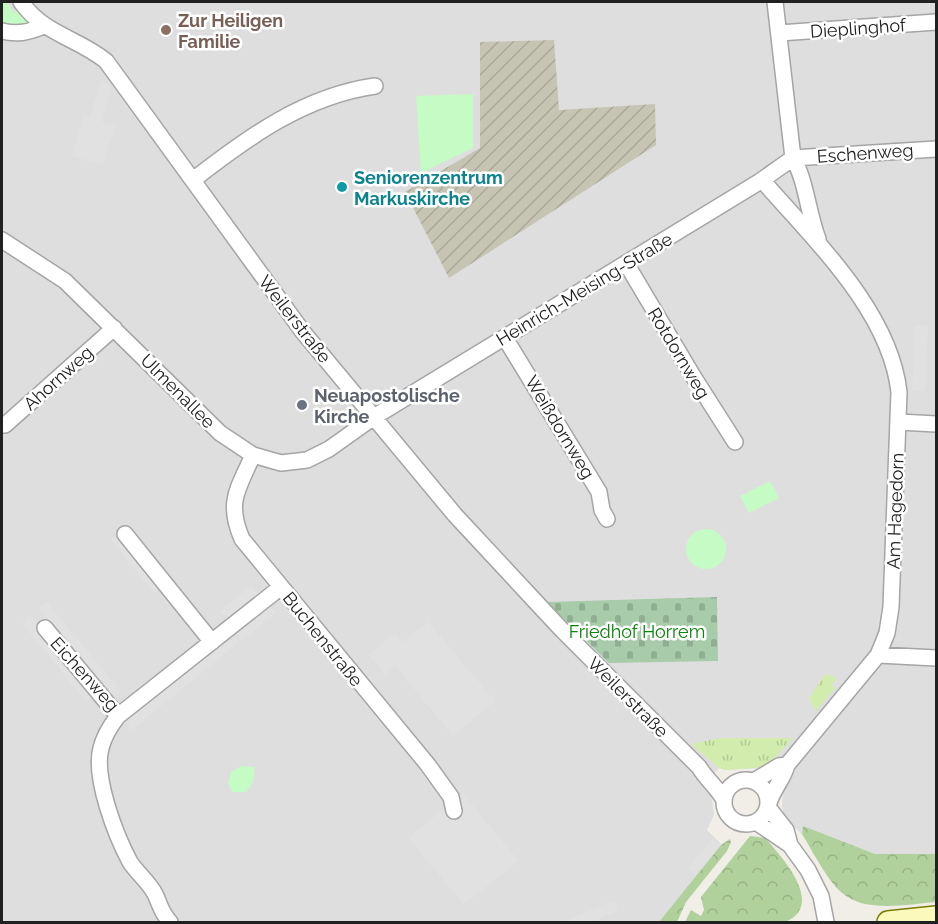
<svg xmlns="http://www.w3.org/2000/svg" width="938" height="924" font-family="Raleway,sans-serif">
<style>
.residential{fill:#dfdede}
.construction{fill:url(#construction-furrows)}
.grass{fill:url(#grass-tufts)}
.forest{fill:url(#forest-crowns)}
.cemetery{fill:url(#cemetery-stones)}
.park{fill:#c5fbc4}
.parking{fill:#e1e1e1}
.lines{fill:none;stroke-linecap:round;stroke-linejoin:round}
.street-casing{stroke:#a5a5a5;stroke-width:18}
.secondary-casing{stroke:#7a7d02;stroke-width:24}
.street{stroke:#fff;stroke-width:15}
.secondary{stroke:#fbf9bb;stroke-width:21}
.education-dot{fill:#8d6e63;stroke:#fff;stroke-width:2}
.culture-dot{fill:#0f9aa8;stroke:#fff;stroke-width:2}
.worship-dot{fill:#6b7280;stroke:#fff;stroke-width:2}
.labels{text-anchor:middle;dominant-baseline:central;stroke-width:5;stroke-linejoin:round;paint-order:stroke}
.education-label{font-size:18px;font-weight:bold;fill:#785e54;stroke:#fff;text-anchor:start}
.street-label{font-size:18px;fill:#212121;stroke:#fff}
.culture-label{font-size:18px;font-weight:bold;fill:#0d838f;stroke:#fff;text-anchor:start}
.worship-label{font-size:18px;font-weight:bold;fill:#5b616d;stroke:#fff;text-anchor:start}
.park-label{font-size:18px;fill:#0a8409;stroke:#fff}
</style>
<defs>
<pattern id="construction-furrows" width="10" height="10" patternUnits="userSpaceOnUse" patternTransform="scale(1.5)"><rect width="10" height="10" fill="#c6c4b2"/><path d="M-1 1l2-2M0 10L10 0M9 11l2-2" fill="none" stroke="#aaa899"/></pattern>
<pattern id="grass-tufts" width="24" height="20" patternUnits="userSpaceOnUse" patternTransform="scale(1.5)"><rect width="24" height="20" fill="#d1ecac"/><path d="M3 7l-1-3M5 7V3M7 7l1-3M15 17l-1-3M17 17v-4M19 17l1-3" fill="none" stroke="#b3ca94"/></pattern>
<pattern id="forest-crowns" width="20" height="18" patternUnits="userSpaceOnUse" patternTransform="scale(1.5)"><rect width="20" height="18" fill="#b0d19b"/><path d="M2 6a3 3 0 1 1 6 0M12 15a3 3 0 1 1 6 0" fill="none" stroke="#97b385"/></pattern>
<pattern id="cemetery-stones" width="16" height="16" patternUnits="userSpaceOnUse" patternTransform="scale(1.5)"><rect width="16" height="16" fill="#a8cbaa"/><path d="M2 7V4a2 2 0 0 1 4 0v3zM10 15v-3a2 2 0 0 1 4 0v3z" fill="#90ae92"/></pattern>
</defs>
<rect width="100%" height="100%" fill="#f1ede7"/>
<!-- residential -->
<path class="residential" d="M2 2H936V854H875L803 827 802 834 787 821 782 808 783 790 787 783 769 765 761 768 725 770 719 768 704 785 711 792 714 815 707 830 722 845 659 922H2Z"/>
<!-- construction -->
<path class="construction" d="M554 40 559 110 655 104 656 145 449 278 405 192 480 148V42Z"/>
<!-- grass -->
<path class="grass" d="M825 674 835 677 836 679 831 685 835 688 816 711 809 698Z
M719 738H793L768 765 755 768 725 770 719 768 691 744Z"/>
<!-- forest -->
<path class="forest" d="M803 826 875 854H936V902C907 904 865 914 841 892 827 880 812 850 802 834Z
M750 836 765 838C782 857 826 905 785 922H685L691 910 701 916 704 910 701 897Z
M730 839 731 842 727 851 686 902 677 922H663L661 921 659 922 721 845Z"/>
<!-- cemetery -->
<path class="cemetery" d="M717 597 718 661 609 663 547 602Z"/>
<!-- park -->
<path class="park" d="M2 2 9 4 14 14 19 6 30 22 27 27 2 25Z
M473 94V148L421 173 416 96Z
M770 481 779 498 749 513 740 496Z
M686 549a20 20 0 1 1 40 0a20 20 0 1 1-40 0Z
M241 766 255 767 253 782 246 792H232L228 783 231 772Z"/>
<!-- parking -->
<path class="parking" d="M101 79 111 88 102 122 115 126 103 165 72 156 84 116 90 118Z
M915 326H928L925 391H912Z
M120 533 163 586 154 593 111 540Z
M251 586 258 594 227 619 220 611Z
M47 602 121 691 113 698 39 608Z
M269 605 276 613 242 640 236 633Z
M30 616 94 694 86 701 22 623Z
M428 622 495 701 453 736 395 666 385 675 369 655 395 633 402 642Z
M233 635 239 642 132 730 126 722Z
M463 794 519 861 464 904 408 838Z
M713 839 721 845 696 875 688 868Z
M613 901 618 911 590 922H563Z"/>
<g class="lines">
<!-- street casing -->
<g class="street-casing">
<path id="street" d="M21 2C45 35 76 37 106 61L303 332 455 515 562 630 699 767C706 779 717 787 724 800
M775 2 793 158C806 180 808 213 818 239
M2 31C18 35 29 32 44 26
M779 33 936 22
M793 158 936 149
M193 180C247 138 304 96 375 86
M762 180C814 240 890 311 899 392L891 607 887 633 878 655 787 765C784 778 773 789 769 803
M2 240 65 281 220 433 253 455 281 463 307 460 329 449 374 417 759 182 793 158
M626 263 693 376 735 442
M505 338 599 492 602 510 607 519
M899 422 936 424
M2 425H5L114 328
M253 455C238 489 226 502 242 539L428 765 451 797 454 811
M125 534 212 642
M45 628 118 716
M878 655 936 658
M724 802a22 22 0 1 1 44 0a22 22 0 1 1-44 0Z
M754 781 779 766 787 765
M768 807 786 830 790 845 808 870 821 896 826 922
M756 822 790 845
M170 922C160 911 161 906 155 894 149 882 137 873 130 862 116 836 93 777 101 748 104 736 111 725 118 716L281 587"/>
</g>
<!-- secondary casing -->
<g class="secondary-casing">
<path id="secondary" d="M888 922 936 917"/>
</g>
<!-- street -->
<use href="#street" class="street"/>
<!-- secondary -->
<use href="#secondary" class="secondary"/>
</g>
<!-- markers -->
<circle class="education-dot" cx="166" cy="30" r="6"/>
<circle class="culture-dot" cx="342" cy="187" r="6"/>
<circle class="worship-dot" cx="302" cy="405" r="6"/>
<g class="labels">
<!-- education labels -->
<g class="education-label">
<text x="178" y="20">Zur Heiligen<tspan x="178" dy="21">Familie</tspan></text>
</g>
<!-- street labels -->
<g class="street-label">
<text transform="translate(858 28) rotate(-4)">Dieplinghof</text>
<text transform="translate(865 153) rotate(-4)">Eschenweg</text>
<text transform="translate(584 289) rotate(-31)">Heinrich-Meising-Straße</text>
<text transform="translate(295 319) rotate(52)">Weilerstraße</text>
<text transform="translate(679 353) rotate(59)">Rotdornweg</text>
<text transform="translate(58 378) rotate(-42)">Ahornweg</text>
<text transform="translate(178 391) rotate(45)">Ulmenallee</text>
<text transform="translate(560 427) rotate(59)">Weißdornweg</text>
<text transform="translate(895 511) rotate(-88)">Am Hagedorn</text>
<text transform="translate(323 639) rotate(51)">Buchenstraße</text>
<text transform="translate(85 674) rotate(48)">Eichenweg</text>
<text transform="translate(628 697) rotate(45)">Weilerstraße</text>
</g>
<!-- culture labels -->
<g class="culture-label">
<text x="354" y="177">Seniorenzentrum<tspan x="354" dy="21">Markuskirche</tspan></text>
</g>
<!-- worship labels -->
<g class="worship-label">
<text x="314" y="395">Neuapostolische<tspan x="314" dy="21">Kirche</tspan></text>
</g>
<!-- park labels -->
<g class="park-label">
<text x="637" y="631">Friedhof Horrem</text>
</g>
</g>
<!-- border -->
<rect width="938" height="924" fill="none" stroke="#212121" stroke-width="6"/>
</svg>
